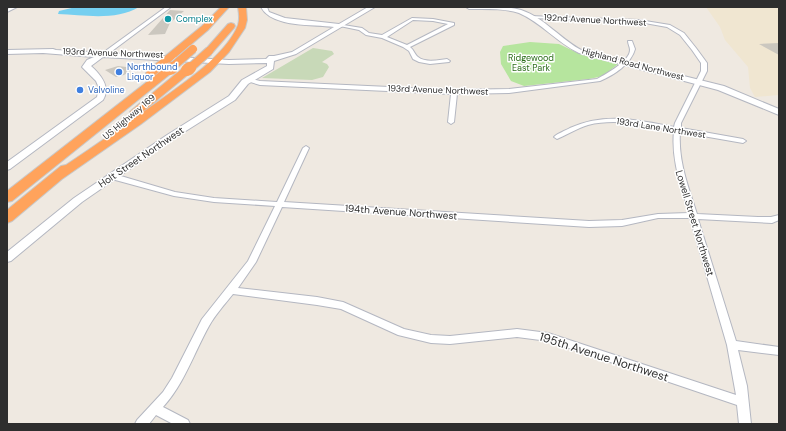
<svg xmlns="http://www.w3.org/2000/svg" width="786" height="431" font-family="'DM Sans',sans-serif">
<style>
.education{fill:#f0e6d1}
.green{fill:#b6e59e}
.cemetery{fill:#c8d9b8}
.water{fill:#75cff0}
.building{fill:#cbc7bf}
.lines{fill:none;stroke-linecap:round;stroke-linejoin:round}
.street-casing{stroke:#b4b7c1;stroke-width:2}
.secondary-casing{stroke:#b4b7c1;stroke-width:2}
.highway-casing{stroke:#c9c9c9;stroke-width:2}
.street{fill:#fff;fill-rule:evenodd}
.secondary{fill:#fff;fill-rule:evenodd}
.highway{fill:#ffa35c;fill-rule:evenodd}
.highway-bridge-far1-casing{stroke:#c9c9c9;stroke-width:10;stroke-linecap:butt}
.highway-bridge-casing{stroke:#c9c9c9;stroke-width:13;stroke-linecap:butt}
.highway-bridge-far1{stroke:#ffa35c;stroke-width:8}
.highway-bridge{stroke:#ffa35c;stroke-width:12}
.culture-dot{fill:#0f9aa8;stroke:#fff;stroke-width:1.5}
.shop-dot{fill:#3f7fe0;stroke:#fff;stroke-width:1.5}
.labels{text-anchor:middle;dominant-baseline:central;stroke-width:3;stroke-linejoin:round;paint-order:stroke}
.far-culture-label{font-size:9px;fill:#0d838f;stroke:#fff;text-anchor:start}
.far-street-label{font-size:9px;fill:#2e2e2e;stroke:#fff}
.far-park-label{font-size:9px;fill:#2c6e1b;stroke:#fff}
.far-shop-label{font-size:9px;fill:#366cbe;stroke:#fff;text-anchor:start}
.street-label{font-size:10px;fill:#2e2e2e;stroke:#fff}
.near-street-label{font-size:12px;fill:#2e2e2e;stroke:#fff}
</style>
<rect width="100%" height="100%" fill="#efe9e1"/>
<!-- education -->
<path class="education" d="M706 7H779V95L755 97 750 88 748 67 725 40 720 27Z"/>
<!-- green -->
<path class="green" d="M530 42 559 44 582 55 618 64 603 76 589 79 524 86 511 81 501 64 500 52 503 46Z"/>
<!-- cemetery -->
<path class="cemetery" d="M313 48 332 51 334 54 322 62 327 64 329 67 323 77 312 80 262 78Z"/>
<!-- water -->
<path class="water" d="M76 7H139C116 21 84 15 58 14L59 11Z"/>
<!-- building -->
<path class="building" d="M170 10 184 11 170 23 165 34 148 35Z
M779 43V55L759 44Z
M118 66 135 68 124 75 116 77 105 70Z"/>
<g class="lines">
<!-- street casing -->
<g class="street-casing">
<path id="street" d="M12 7H17L7 12V9Z
M166 7H171L108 54H104V52Z
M529 16 639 20 670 25 684 33 696 48 707 63V71L681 123V128L743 139 746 141 743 143 680 132C678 161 688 186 697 214L758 217H771L779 215V220L772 223 698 219 736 341 779 347V355L738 350 747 386 751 424H739L737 405 548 341 517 337 450 344 431 343 398 335 341 309 317 305 233 294C225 304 215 315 209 326 194 353 184 384 163 407L188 420 190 424H173L156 415 149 424H135L137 420 163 392 172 378 202 319 248 261 275 206 214 202 174 196 108 178 107 176 108 174H114L175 192 214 198 277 202 303 148 306 146 309 148 284 202 589 221 622 220 658 214 689 213C681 185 671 160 674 131 646 125 616 118 588 125 578 128 568 134 559 138L557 139 554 137C558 133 565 131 570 128 605 112 638 120 674 127L675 123 701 71V63L692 50 680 35 667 27 639 22 531 18H529ZM282 207 589 227 622 226 658 218H690L727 345 736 395 548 333 517 329 450 336 431 335 404 329 343 302 317 297 238 288 256 262Z
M412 18 433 19 454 23V25L410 47C414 50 415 55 418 57 425 63 439 60 447 59L450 61 449 62 430 64 419 62 413 59 409 51 403 47 382 38 366 35 359 30 335 25 337 24 362 28 369 33 382 35ZM413 20 433 21 448 24 407 45 387 37Z
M628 41H632L635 49C631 64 614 75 600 81L509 93 457 94 454 122 451 124 448 122 451 94 260 85 244 80 247 78 260 81 454 90 509 89 597 79C606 74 630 61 630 50 630 47 628 44 628 41Z"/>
</g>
<!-- secondary casing -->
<g class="secondary-casing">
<path id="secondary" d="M261 7H267L269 12 285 18 339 24 368 7H375L296 54 274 61 273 69 248 84 235 100 173 139 82 202 11 261 7 262V252L74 198 167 135 229 96 242 80 267 66V63L229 64 103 57 91 66C101 75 111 87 103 100L10 169 7 170V162L97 97 99 88 96 81 82 67 87 60 94 57 43 53 7 54V50L53 49 56 50 229 60 266 59 269 56H274L292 52 334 27C313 24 272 28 261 7Z
M466 7C484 7 504 5 521 10 545 18 561 40 583 51L724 86 779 109V115L718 90 579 53C557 43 541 22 519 13 503 8 485 9 469 9Z"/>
</g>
<!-- highway casing -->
<g class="highway-casing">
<path id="highway" d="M221 7H229L208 30 155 75H147L146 73 147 71 202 26Z
M238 7H246L247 20 245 28 229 52 210 72 141 124 62 179 12 221 7 223V210L61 166 66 165C98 144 128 122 159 101 184 83 227 54 238 25 240 19 239 13 238 7Z
M231 23 234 24 235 26 234 28 212 53H206L204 51 206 49 228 24Z
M170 66 175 69 174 71 12 201 7 202V191L166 67Z
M187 67 191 68 192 70 191 72 140 114H132L130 112 132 110 183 68Z"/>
</g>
<!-- street -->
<use href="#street" class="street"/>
<!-- secondary -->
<use href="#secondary" class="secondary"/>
<!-- highway -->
<use href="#highway" class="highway"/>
<!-- highway-bridge-far1 casing -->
<g class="highway-bridge-far1-casing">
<path id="highway-bridge-far1" d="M170 69 193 49
M189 69 209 51"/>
</g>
<!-- highway-bridge casing -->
<g class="highway-bridge-casing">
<path id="highway-bridge" d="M170 69 172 68
M187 70 190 68"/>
</g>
<!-- highway-bridge-far1 -->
<use href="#highway-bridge-far1" class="highway-bridge-far1"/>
<!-- highway-bridge -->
<use href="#highway-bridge" class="highway-bridge"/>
</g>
<!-- markers -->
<circle class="culture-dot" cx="168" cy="19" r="4"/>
<g class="shop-dot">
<circle cx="119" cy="72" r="4"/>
<circle cx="80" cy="90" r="4"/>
</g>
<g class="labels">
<!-- far-culture labels -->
<g class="far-culture-label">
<text x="176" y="19">Complex</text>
</g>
<!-- far-street labels -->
<g class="far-street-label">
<text transform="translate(595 20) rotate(3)">192nd Avenue Northwest</text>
<text transform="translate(113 53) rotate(2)">193rd Avenue Northwest</text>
<text transform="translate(633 64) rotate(15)">Highland Road Northwest</text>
<text transform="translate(438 90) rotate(2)">193rd Avenue Northwest</text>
<text transform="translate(129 117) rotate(-40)">US Highway 169</text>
<text transform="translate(661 128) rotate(9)">193rd Lane Northwest</text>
</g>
<!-- far-park labels -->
<g class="far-park-label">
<text x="531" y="58">Ridgewood<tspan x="531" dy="10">East Park</tspan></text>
</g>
<!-- far-shop labels -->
<g class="far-shop-label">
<text x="127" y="67">Northbound<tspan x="127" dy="10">Liquor</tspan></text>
<text x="88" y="90">Valvoline</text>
</g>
<!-- street labels -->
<g class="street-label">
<text transform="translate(141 157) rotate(-34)">Holt Street Northwest</text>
<text transform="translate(401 212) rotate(4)">194th Avenue Northwest</text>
<text transform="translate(695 223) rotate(73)">Lowell Street Northwest</text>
</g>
<!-- near-street labels -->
<g class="near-street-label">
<text transform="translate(604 357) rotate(18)">195th Avenue Northwest</text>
</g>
</g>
<!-- border -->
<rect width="786" height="431" fill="none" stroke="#2e2e2e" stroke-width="16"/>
</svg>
